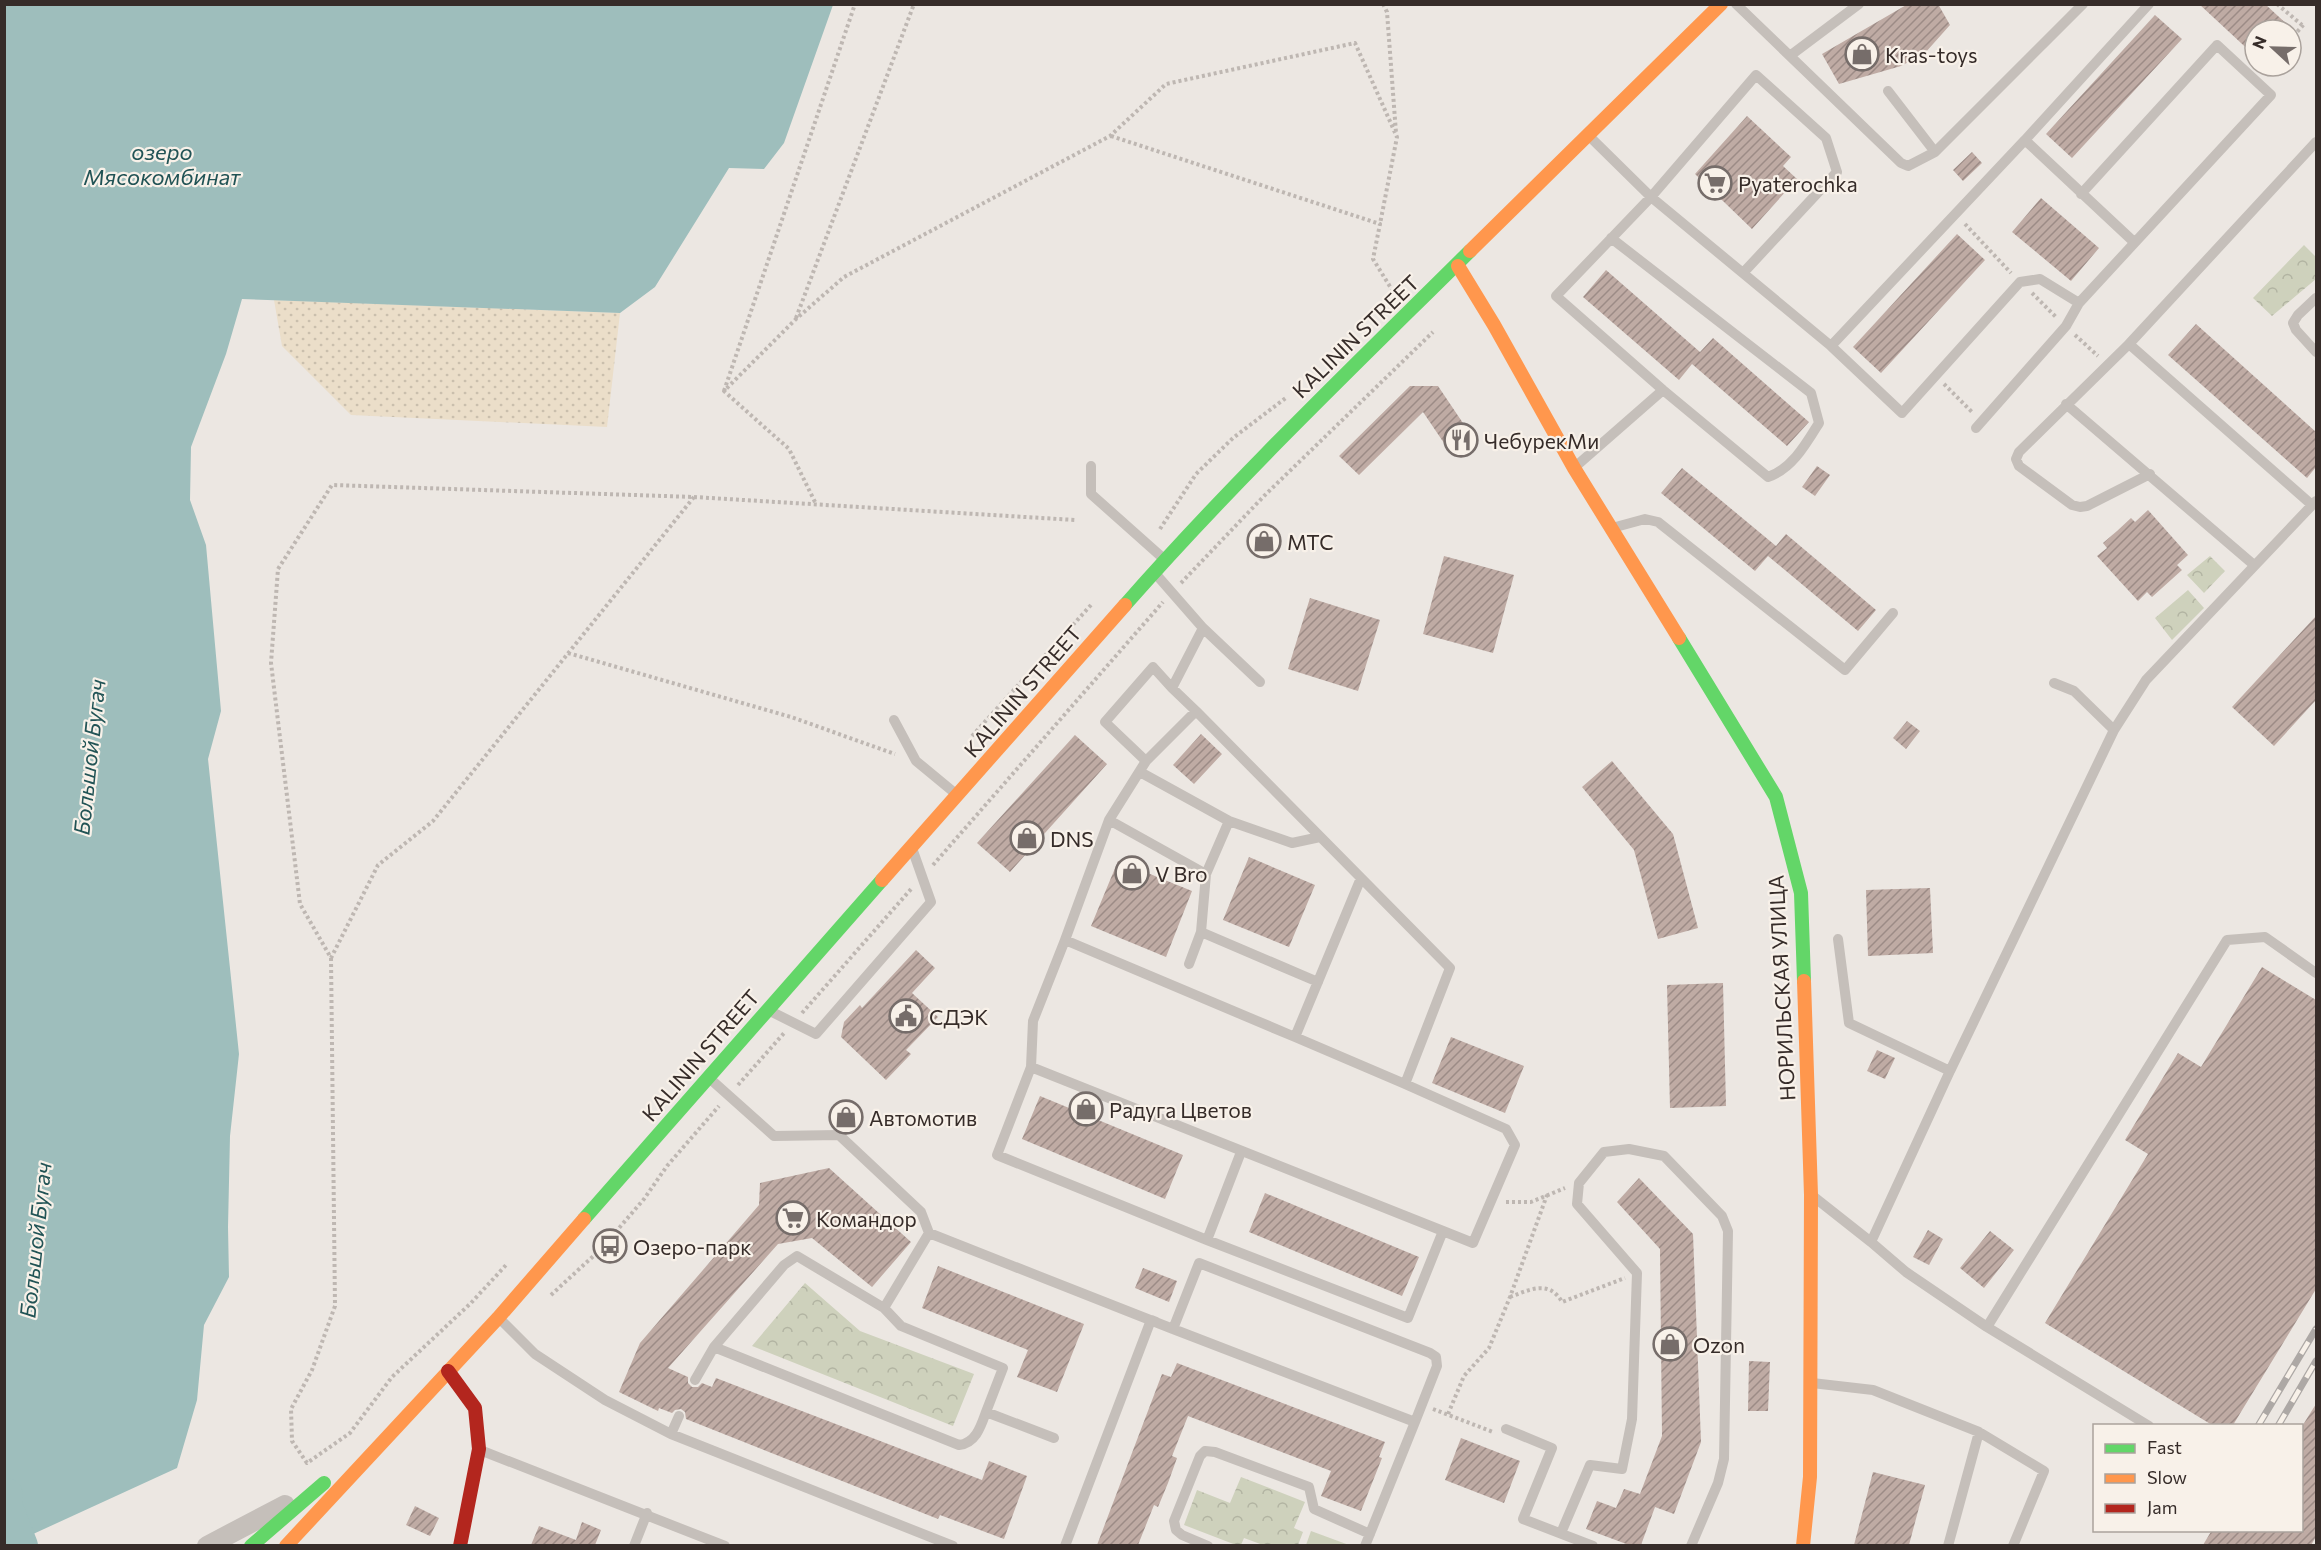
<svg xmlns="http://www.w3.org/2000/svg" width="2321" height="1550" font-family="Commissioner,sans-serif">
<style>
.grass{fill:#ced1bc}
.sand{fill:url(#sand-dots)}
.park{fill:url(#park-crowns)}
.water{fill:#9ebebc}
.lines{fill:none;stroke-linecap:round;stroke-linejoin:round}
.river{stroke:#9ebebc;stroke-width:34}
.building{fill:url(#building-hatch)}
.path{stroke:#beb7b2;stroke-width:4;stroke-dasharray:3 3;stroke-linecap:butt}
.lane{stroke:#c5bfba;stroke-width:10}
.street{stroke:#c5bfba;stroke-width:20}
.fast{stroke:#63d668;stroke-width:14}
.slow{stroke:#ff974d;stroke-width:14}
.jam{stroke:#b3261e;stroke-width:14}
.rail-casing{stroke:#ada8a5;stroke-width:7}
.rail{stroke:#f8f1e9;stroke-width:4.5;stroke-dasharray:14;stroke-linecap:butt}
.labels{text-anchor:middle;dominant-baseline:central;stroke-width:4.5;stroke-linejoin:round;paint-order:stroke}
.poi-label{font-size:21px;fill:#362c29;stroke:#f8f1e9;text-anchor:start}
.street-label{font-size:21px;fill:#362c29;stroke:#f8f1e9}
.water-label{font-size:22px;font-style:italic;fill:#215355;stroke:#f8f1e9}
</style>
<defs>
<pattern id="sand-dots" width="8" height="8" patternUnits="userSpaceOnUse" patternTransform="scale(1.5)"><rect width="8" height="8" fill="#ebdec9"/><path d="M2 2h.1M6 6h.1" fill="none" stroke="#cabfad" stroke-width="1.8" stroke-linecap="round"/></pattern>
<pattern id="park-crowns" width="20" height="18" patternUnits="userSpaceOnUse" patternTransform="scale(1.5)"><rect width="20" height="18" fill="#ced1bc"/><path d="M2 6a3 3 0 1 1 6 0M12 15a3 3 0 1 1 6 0" fill="none" stroke="#b2b4a2"/></pattern>
<pattern id="building-hatch" width="6" height="6" patternUnits="userSpaceOnUse" patternTransform="scale(1.5)"><rect width="6" height="6" fill="#bfaba4"/><path d="M-1 1l2-2M0 6l6-6M5 7l2-2" fill="none" stroke="#9c8b86"/></pattern>
</defs>
<rect width="100%" height="100%" fill="#ece7e2"/>
<!-- grass -->
<path class="grass" d="M1311 1531 1349 1545H1306Z"/>
<!-- sand -->
<path class="sand" d="M274 300 620 313 607 427 351 415 282 346Z"/>
<!-- park -->
<path class="park" d="M2304 245 2316 257V279L2272 316 2253 298Z
M2210 556 2225 571 2204 593 2187 575Z
M2188 590 2204 608 2172 640 2155 618Z
M805 1283 860 1331 974 1374 953 1426 752 1346Z
M1241 1477 1305 1502 1294 1528 1303 1532 1298 1545H1263L1244 1538 1241 1545H1236L1184 1525 1197 1490 1230 1503Z"/>
<!-- water -->
<path class="water" d="M5 4 833 5 784 143 764 169 729 168 655 287 620 313 242 299 226 354 191 447 190 500 206 545 221 711 208 759 239 1054 230 1136 228 1227 229 1277 204 1325 197 1400 177 1468 7 1546 4 1545Z"/>
<g class="lines">
<!-- river -->
<path class="river" d="M6 1495 5 1505 21 1546"/>
</g>
<!-- building -->
<path class="building" d="M1908 4H1938L1950 25 1925 53 1901 66 1839 84 1822 54Z
M2199 4H2265L2293 30H2255V56Z
M2155 15 2182 39 2072 158 2046 134Z
M1747 116 1791 157 1783 166 1797 179 1752 229 1695 174Z
M1972 152 1982 163 1963 181 1953 170Z
M2041 198 2099 248 2071 281 2012 232Z
M1957 234 1985 260 1881 373 1853 347Z
M1606 270 1700 352 1713 338 1809 422 1787 446 1692 364 1679 380 1583 297Z
M2196 324 2316 432V467L2307 478 2168 355Z
M1410 386H1438L1471 435 1448 449 1423 412 1359 475 1339 456Z
M1817 466 1830 475 1815 496 1802 487Z
M1682 468 1776 546 1786 534 1876 610 1858 631 1768 556 1755 571 1661 493Z
M2148 510 2188 555 2177 565 2182 570 2152 597 2147 592 2138 601 2097 556 2107 548 2103 543 2117 531 2131 518 2135 522Z
M1444 556 1514 575 1493 653 1423 634Z
M1310 598 1380 620 1358 691 1288 669Z
M2316 616V700L2274 746 2232 707Z
M1907 721 1920 731 1906 749 1893 738Z
M1201 734 1222 754 1194 784 1173 765Z
M1075 735 1107 764 1010 872 977 843Z
M1612 761 1673 834 1698 928 1658 939 1634 850 1582 787Z
M1249 857 1315 885 1289 947 1223 920Z
M1118 861 1192 891 1166 957 1091 926Z
M1930 888 1933 953 1868 956 1866 890Z
M916 950 935 968 912 993 938 1017 906 1050 911 1054 886 1080 841 1037 844 1022 860 1005 862 1008Z
M2262 967 2316 1000V1289L2233 1425H2212L2045 1323 2148 1154 2125 1140 2178 1053 2201 1067Z
M1723 983 1726 1106 1670 1108 1667 985Z
M1451 1037 1524 1066 1505 1113 1432 1083Z
M1877 1050 1895 1058 1885 1079 1867 1071Z
M1040 1096 1183 1155 1165 1199 1022 1139Z
M829 1168 911 1242 872 1287 812 1238 778 1244 668 1368 688 1377V1383L692 1387H698L702 1383 712 1387 716 1378 982 1480 989 1461 1027 1476 1004 1539 940 1515 938 1519 686 1419 685 1412 681 1409 675 1410 672 1413 659 1408 658 1411 619 1392 640 1343 759 1205 760 1183Z
M1639 1178 1693 1234 1701 1442 1674 1514 1655 1507 1641 1545H1629L1586 1529 1597 1501 1616 1508 1624 1489 1640 1494 1662 1436 1660 1249 1617 1202Z
M1265 1193 1419 1257 1402 1296 1249 1232Z
M1928 1230 1943 1239 1929 1265 1913 1257Z
M1990 1231 2014 1250 1984 1288 1960 1268Z
M938 1266 1084 1324 1057 1392 1017 1377 1028 1350 922 1308Z
M1143 1268 1177 1281 1169 1302 1135 1288Z
M1749 1361 1770 1362 1768 1411H1748Z
M1177 1363 1385 1442 1379 1457 1382 1458 1361 1511 1321 1496 1331 1471 1188 1416 1172 1456 1177 1458 1168 1483 1158 1507 1154 1505 1138 1545H1097L1162 1374 1171 1377Z
M2316 1404V1537L2311 1545H2203L2212 1530H2301V1428Z
M1461 1438 1520 1461 1504 1503 1445 1480Z
M1873 1472 1925 1485 1909 1545H1854Z
M415 1506 439 1518 430 1536 406 1525Z
M582 1522 601 1530 595 1545H531L539 1526 576 1540Z"/>
<g class="lines">
<!-- path -->
<path class="path" d="M1383 4 1387 12 1396 133
M2277 4 2302 25 2304 24 2291 39
M1111 136 1380 224 1373 259 1394 293
M1965 224 2011 273
M2032 293 2056 317
M796 318 914 4
M2075 335 2098 356
M1944 384 1973 413
M724 391 855 4
M694 497 433 821 378 865 331 958 300 904 271 663 278 569 332 485 694 497 1075 520
M815 502 789 449 724 391 796 319 844 277 1110 136 1166 84 1355 43 1397 137 1380 224
M1160 529 1196 474 1233 438 1287 397
M1181 583 1264 496 1433 332
M568 653 791 717 895 754
M972 736 1091 605
M933 865 1163 602
M331 958 335 1306 312 1370 291 1409 292 1441 307 1463 350 1433 392 1377 471 1303 507 1264
M802 1013 912 888
M738 1085 785 1032
M1506 1202H1531L1565 1188
M551 1295 601 1249 644 1199 667 1166 719 1106
M1510 1297C1529 1290 1549 1279 1562 1302L1625 1278
M1433 1409 1493 1432
M1448 1414 1464 1376 1489 1348 1510 1297 1547 1195"/>
<!-- lane -->
<path class="lane" d="M1736 4 1901 163 1908 166 1935 152 2083 4
M1791 55 1859 4
M1888 91 1935 152
M1588 135 1651 197 1831 346 1902 413 2020 282 2040 279 2079 303 2271 95 2217 45 2081 194
M2025 140 2149 4
M1611 238 1811 393 1819 423C1806 444 1792 469 1768 477L1663 390 1556 296 1651 197 1756 75 1826 138 1837 172 1743 273
M2316 298 2298 315 2293 323 2296 330 2316 352
M2129 344 2019 452 2016 459 2019 466 2072 505 2080 507 2087 506 2150 474
M1831 346 2025 140 2134 242
M2066 404 2254 565
M1976 428 2066 326 2079 303
M1091 466V494L1164 559
M1575 467 1663 390
M2312 505 2129 344 2316 142
M1612 528 1645 519 1658 522 1845 670 1893 613
M1154 572 1203 628 1260 682
M1203 628 1172 688 1196 711 1146 761 1109 820 1065 940 1295 1037 1361 878
M2054 683 2074 691 2114 730
M1196 711 1450 968 1405 1084 1506 1129 1515 1145 1473 1243 1443 1231
M894 720 916 761 956 794
M1146 761 1105 722 1153 667 1172 688
M1140 772 1229 821
M1109 820 1206 874 1229 821 1292 843 1320 837
M1201 932 1318 982
M1838 939 1849 1023 1950 1071 1871 1242
M1189 964 1201 932 1206 874
M770 1011 816 1034 931 902 913 851
M1295 1037 1405 1084
M1031 1067 1443 1231 1408 1318 1207 1240 997 1155Z
M1031 1067 1033 1021 1065 940
M1950 1071 2114 730 2146 680 2316 501
M708 1077 774 1136 839 1135 921 1212 929 1233 1173 1329
M1814 1197 1871 1242 1906 1272 1987 1327 2149 1426
M1207 1240 1241 1152
M884 1308 901 1326 1003 1368 986 1412
M499 1318 535 1354 605 1400 671 1434 953 1546
M1987 1327 2227 940 2265 937 2316 973
M714 1347 784 1265 797 1256 884 1308 929 1233
M695 1380 714 1347 959 1445C976 1443 981 1426 986 1412L1054 1438
M1812 1383 1873 1390 1979 1432 2044 1471 2013 1546
M1506 1429 1552 1448 1523 1519 1593 1546
M671 1434 679 1416
M480 1450 725 1546
M1561 1533 1590 1465 1622 1469 1632 1419 1637 1273 1577 1204 1579 1183 1604 1152 1629 1149 1664 1156 1722 1216 1728 1231 1724 1459 1718 1483 1691 1546
M634 1546 647 1513
M1065 1546 1151 1320 1156 1322
M1208 1546 1182 1535 1176 1530 1174 1521 1200 1456 1205 1451 1215 1452 1309 1487 1314 1509 1370 1534
M1365 1546 1415 1422 1173 1329 1199 1263 1430 1353 1436 1357 1437 1366 1415 1422
M1948 1546 1979 1432"/>
<!-- street -->
<path class="street" d="M207 1546 285 1505"/>
<!-- fast -->
<path class="fast" d="M1125 605C1234 481 1353 367 1470 251
M1679 638 1776 797 1801 893 1804 981
M584 1219 882 880
M251 1546 324 1483"/>
<!-- slow -->
<path class="slow" d="M1470 251 1721 4
M1458 266 1494 325 1574 468 1679 638
M882 880 1125 605
M286 1546 498 1318 584 1219
M1803 1546 1810 1477 1811 1195 1804 981"/>
<!-- jam -->
<path class="jam" d="M448 1371 475 1408 479 1449 460 1546"/>
<!-- rail casing -->
<g class="rail-casing">
<path id="rail" d="M2258 1426 2316 1329
M2278 1426 2316 1361"/>
</g>
<!-- rail -->
<use href="#rail" class="rail"/>
</g>
<!-- icons -->
<defs>
<g id="shop-ring" transform="scale(1.725)"><circle r="9.5" fill="#f8f1e9" stroke="#766d6a" stroke-width="1.5"/><path d="M-5-2.5h2.3a2.7 3.5 0 0 1 5.4 0H5L5.5 6h-11ZM-1.5-2.5h3a1.5 2.3 0 0 0-3 0Z" fill="#766d6a"/></g>
<g id="supermarket-ring" transform="scale(1.725)"><circle r="9.5" fill="#f8f1e9" stroke="#766d6a" stroke-width="1.5"/><path d="M-6-5.5h2.5l.6 2H6L4.5 2H-2.5L-4.4-4H-6ZM-1.5 3.2a1.3 1.3 0 1 0 .1 0ZM3 3.2a1.3 1.3 0 1 0 .1 0Z" fill="#766d6a"/></g>
<g id="restaurant-ring" transform="scale(1.725)"><circle r="9.5" fill="#f8f1e9" stroke="#766d6a" stroke-width="1.5"/><path d="M-5-6h1v4h1v-4h1v4h1v-4h1v5L-1.5 .5V6h-2V.5L-5-1ZM5-6V6H3V1.5H1.5Q1.5-4 5-6Z" fill="#766d6a"/></g>
<g id="civic-ring" transform="scale(1.725)"><circle r="9.5" fill="#f8f1e9" stroke="#766d6a" stroke-width="1.5"/><path d="M-.6-6.5H3V-4.5H.6V-3L4-1V1h2V6H-6V1h2V-1L-.6-3ZM-1.2 2.5V6h2.4V2.5Z" fill="#766d6a"/></g>
<g id="bus-ring" transform="scale(1.725)"><circle r="9.5" fill="#f8f1e9" stroke="#766d6a" stroke-width="1.5"/><path d="M-5-6H5V4H4V6H2V4H-2V6H-4V4H-5ZM-3.5-4V0h7V-4ZM-3.5 1.2v1.5H-2V1.2ZM2 1.2v1.5H3.5V1.2Z" fill="#766d6a"/></g>
</defs>
<g fill-rule="evenodd">
<use href="#shop-ring" x="1862" y="54"/>
<use href="#supermarket-ring" x="1715" y="183"/>
<use href="#restaurant-ring" x="1461" y="440"/>
<use href="#shop-ring" x="1264" y="541"/>
<use href="#shop-ring" x="1027" y="838"/>
<use href="#shop-ring" x="1132" y="873"/>
<use href="#civic-ring" x="906" y="1016"/>
<use href="#shop-ring" x="1086" y="1109"/>
<use href="#shop-ring" x="846" y="1117"/>
<use href="#supermarket-ring" x="793" y="1218"/>
<use href="#bus-ring" x="610" y="1246"/>
<use href="#shop-ring" x="1670" y="1344"/>
</g>
<g class="labels">
<!-- poi labels -->
<g class="poi-label">
<text x="1885" y="54">Kras-toys</text>
<text x="1738" y="183">Pyaterochka</text>
<text x="1484" y="440">ЧебурекМи</text>
<text x="1287" y="541">МТС</text>
<text x="1050" y="838">DNS</text>
<text x="1155" y="873">V Bro</text>
<text x="929" y="1016">СДЭК</text>
<text x="1109" y="1109">Радуга Цветов</text>
<text x="869" y="1117">Автомотив</text>
<text x="816" y="1218">Командор</text>
<text x="633" y="1246">Озеро-парк</text>
<text x="1693" y="1344">Ozon</text>
</g>
<!-- street labels -->
<g class="street-label">
<text transform="translate(1355 336) rotate(-44)">KALININ STREET</text>
<text transform="translate(1022 691) rotate(-49)">KALININ STREET</text>
<text transform="translate(1781 988) rotate(-93)">НОРИЛЬСКАЯ УЛИЦА</text>
<text transform="translate(700 1055) rotate(-49)">KALININ STREET</text>
</g>
<!-- water labels -->
<g class="water-label">
<text x="162" y="151">озеро<tspan x="162" dy="25">Мясокомбинат</tspan></text>
<text transform="translate(89 757) rotate(-84)">Большой Бугач</text>
<text transform="translate(35 1240) rotate(-84)">Большой Бугач</text>
</g>
</g>
<!-- border -->
<rect width="2321" height="1550" fill="none" stroke="#362c29" stroke-width="12"/>
<!-- legend -->
<rect x="2093" y="1424" width="210" height="108" fill="#f8f1e9" stroke="#aaa29c" stroke-width="1.5"/>
<rect x="2105" y="1444" width="30" height="9" fill="#63d668" stroke="#aaa29c" stroke-width="1.5"/>
<text x="2147" y="1454" font-size="18" fill="#362c29">Fast</text>
<rect x="2105" y="1474" width="30" height="9" fill="#ff974d" stroke="#aaa29c" stroke-width="1.5"/>
<text x="2147" y="1484" font-size="18" fill="#362c29">Slow</text>
<rect x="2105" y="1504" width="30" height="9" fill="#b3261e" stroke="#aaa29c" stroke-width="1.5"/>
<text x="2147" y="1514" font-size="18" fill="#362c29">Jam</text>
<!-- north arrow -->
<g transform="translate(2273 48) rotate(292)"><circle r="28" fill="#f8f1e9" stroke="#aaa29c" stroke-width="1.5"/>
<path d="M0-4.5L10 22L0 15L-10 22Z" fill="#766d6a"/>
<text y="-9" font-size="16" font-weight="bold" text-anchor="middle" fill="#362c29">N</text>
</g>
</svg>
